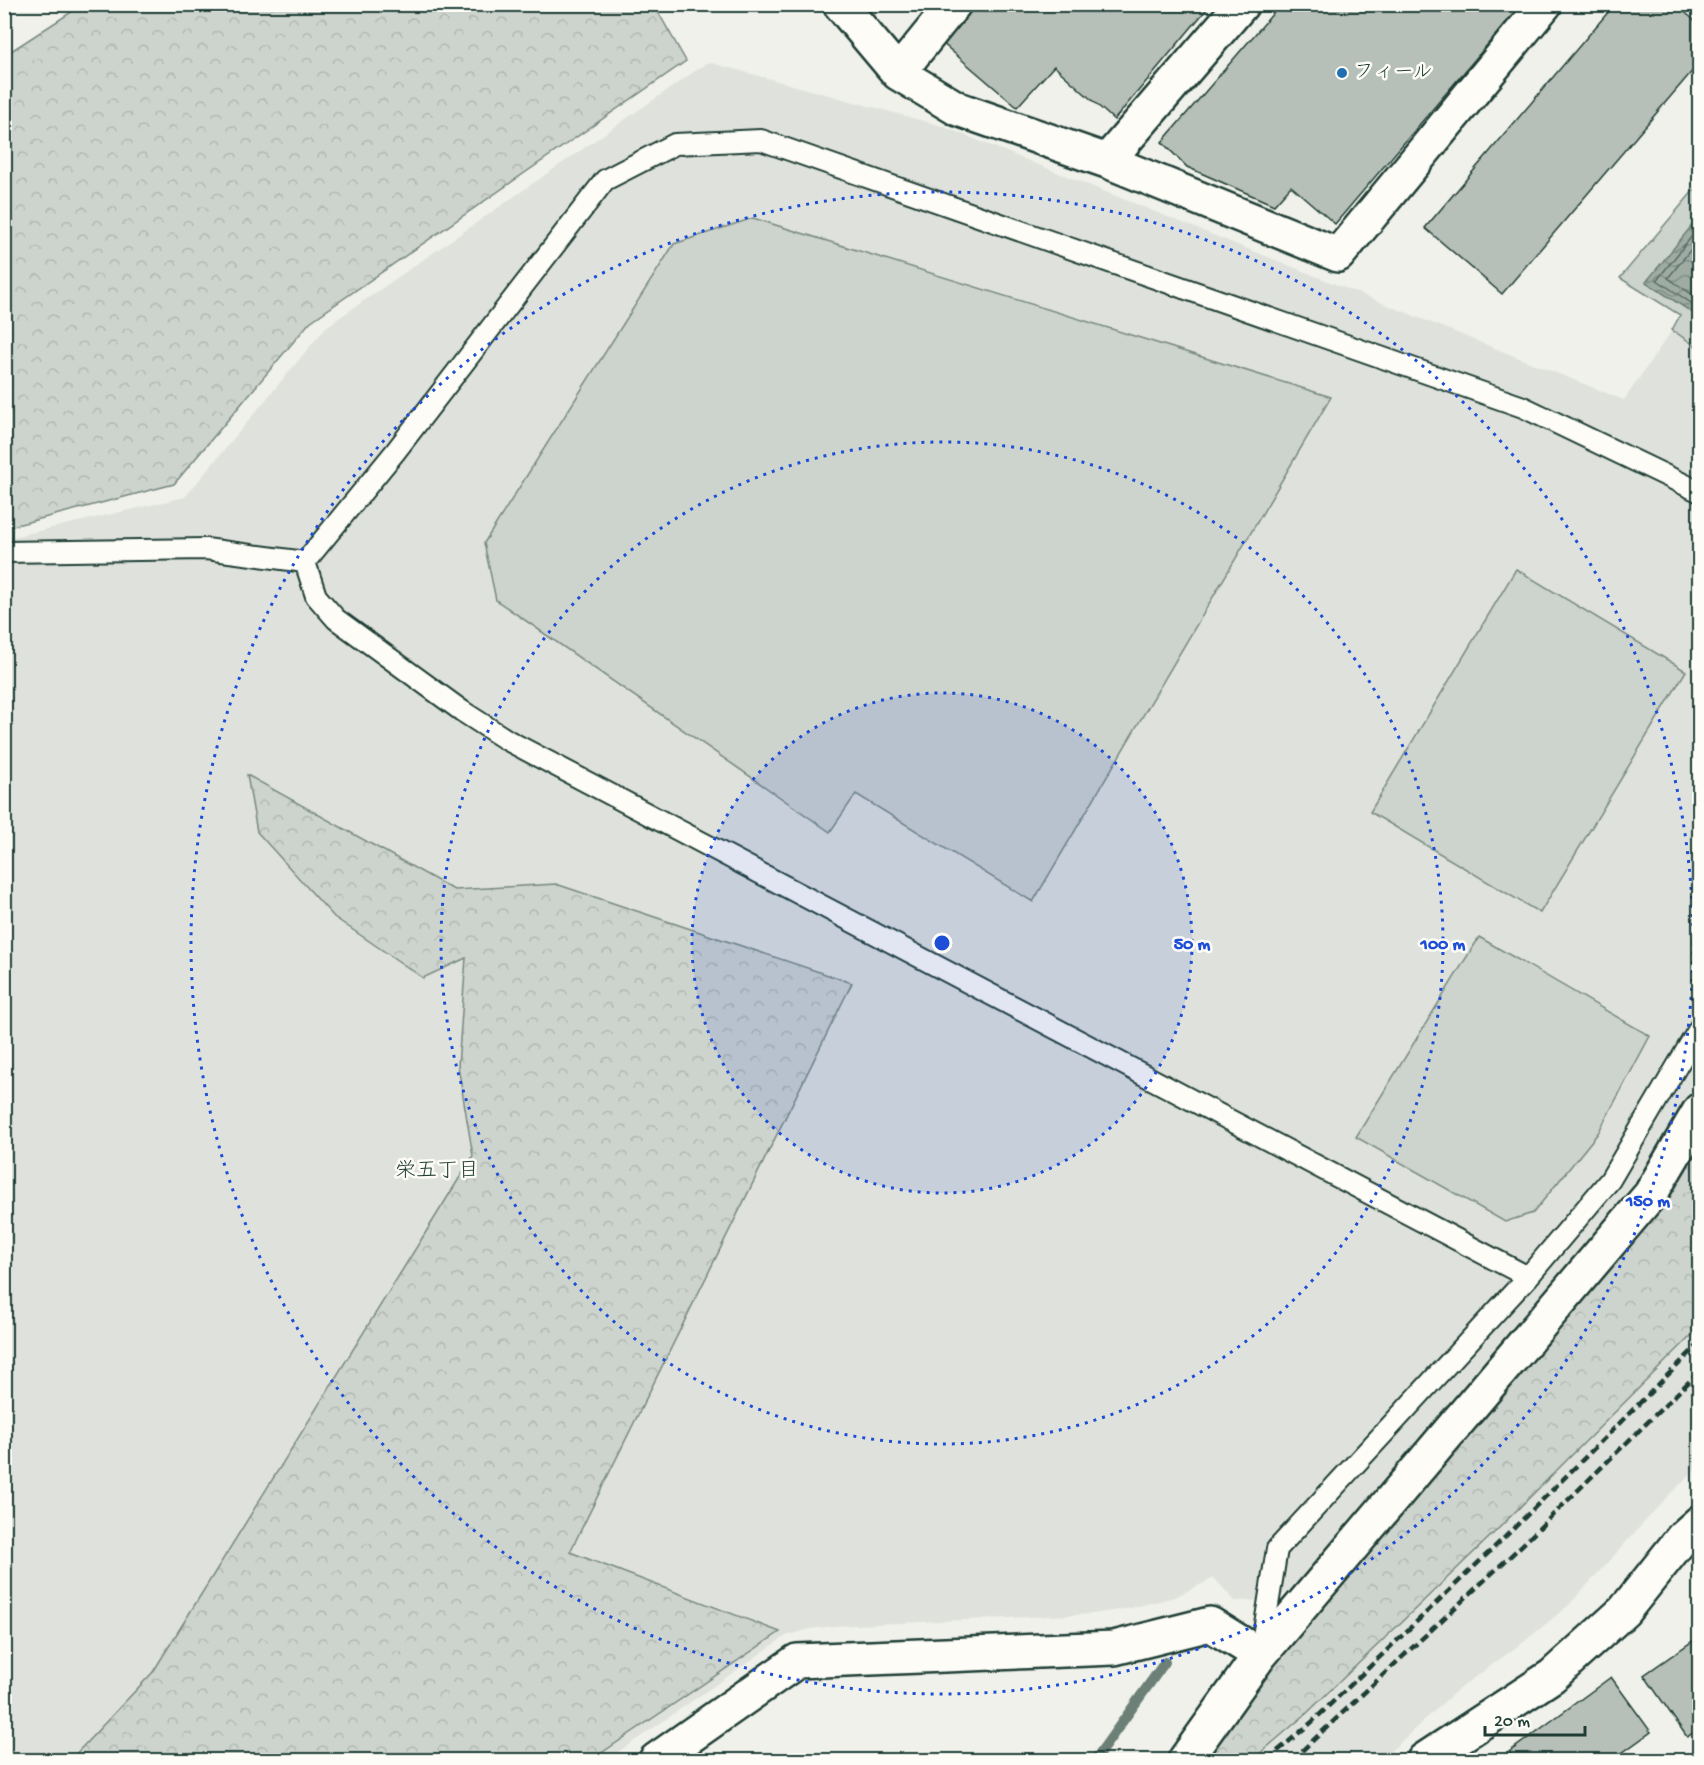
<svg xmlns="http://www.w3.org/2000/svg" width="1704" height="1765" font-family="'Gochi Hand','Klee One',sans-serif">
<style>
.built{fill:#dfe2dc}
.grass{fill:#cdd3cd;stroke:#768880;stroke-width:1.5}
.forest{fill:url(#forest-crowns);stroke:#768880;stroke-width:1.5}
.water{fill:url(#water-waves);stroke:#6c8077;stroke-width:1.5}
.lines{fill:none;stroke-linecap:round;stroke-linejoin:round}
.shore{stroke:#526961;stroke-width:1.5}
.stream{stroke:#6c8077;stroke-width:10}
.building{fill:#b6bfb8;stroke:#1f3d34;stroke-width:1.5}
.lane-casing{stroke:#1f3d34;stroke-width:24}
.street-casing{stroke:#1f3d34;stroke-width:38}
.lane{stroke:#fdfcf7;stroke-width:20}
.street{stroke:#fdfcf7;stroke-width:33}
.rail{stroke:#1f3d34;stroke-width:4.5;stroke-dasharray:9 4.5;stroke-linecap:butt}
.ring{fill:none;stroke:#1d4ed8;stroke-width:3;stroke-dasharray:3 6}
.poi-dot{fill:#1f6fb2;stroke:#fdfcf7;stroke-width:2}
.labels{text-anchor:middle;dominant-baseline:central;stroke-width:5;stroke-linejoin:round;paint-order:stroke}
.poi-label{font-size:20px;fill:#1f3d34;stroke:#fdfcf7;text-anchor:start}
.neighbourhood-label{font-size:21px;fill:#1f3d34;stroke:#fdfcf7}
.centre{fill:#1d4ed8;stroke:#fdfcf7;stroke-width:3}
.ring-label{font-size:18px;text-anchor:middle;font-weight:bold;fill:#1d4ed8;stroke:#fdfcf7;stroke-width:5;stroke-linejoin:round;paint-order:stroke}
</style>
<defs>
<pattern id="forest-crowns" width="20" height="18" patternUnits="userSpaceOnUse" patternTransform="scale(1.5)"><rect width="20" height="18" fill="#cdd3cd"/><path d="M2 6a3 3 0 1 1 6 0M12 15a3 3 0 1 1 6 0" fill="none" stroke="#b0b6b1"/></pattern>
<pattern id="water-waves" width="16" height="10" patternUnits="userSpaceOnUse" patternTransform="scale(1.5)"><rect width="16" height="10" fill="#9faca4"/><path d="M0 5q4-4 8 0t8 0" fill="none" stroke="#818d86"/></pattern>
</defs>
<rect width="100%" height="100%" fill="#f0f1eb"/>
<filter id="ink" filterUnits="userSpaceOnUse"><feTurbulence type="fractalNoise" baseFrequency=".0167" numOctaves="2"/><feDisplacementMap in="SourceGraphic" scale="12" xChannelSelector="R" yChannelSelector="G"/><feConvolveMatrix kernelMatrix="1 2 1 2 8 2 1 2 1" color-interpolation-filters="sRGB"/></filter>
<g filter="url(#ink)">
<!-- built -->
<path class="built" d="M708 62 942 126 1624 400 1672 330 1700 348 1699 1092 1648 1180 1305 1579 1276 1600 1235 1601 1214 1578 1175 1597 1131 1608 1093 1614 835 1626 810 1629 786 1636 607 1760H5L4 539 185 497 326 327Z
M1699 1328V1466L1669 1495 1569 1605 1525 1641 1456 1691 1381 1760H1252L1306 1714 1496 1531Z"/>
<!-- grass -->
<path class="grass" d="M1699 184V217L1647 282 1699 317V348L1672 330 1680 315 1620 278Z
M753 218 1331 397 1033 902 856 794 830 832 496 600 484 543 674 244Z
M1516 569 1686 671 1540 913 1370 812Z
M1479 937 1650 1036 1598 1133 1533 1213 1505 1222 1356 1137Z"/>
<!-- forest -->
<path class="forest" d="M82 5H654L686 61 310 322 174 484 5 528V55Z
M247 775 454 890 556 884 852 983 570 1552 780 1632 591 1760H70L153 1672 473 1156 458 1066 466 958 423 978 334 917 257 832Z
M1699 1134V1328L1496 1531 1306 1714 1252 1760H1197L1265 1665Z"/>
<!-- water -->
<path class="water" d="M1699 217V317L1646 282Z"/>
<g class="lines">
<!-- shore -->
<path class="shore" d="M1700 226 1657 280 1700 309
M1700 238 1668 278 1700 300"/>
<!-- stream -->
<path class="stream" d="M1095 1760 1165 1662"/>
</g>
<!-- building -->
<path class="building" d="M972 4H1211L1114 120 1054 66 1017 107 941 42Z
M1281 4H1522L1335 224 1291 186 1274 205 1187 167 1162 142Z
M1615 4H1675L1700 25V62L1502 294 1425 228Z
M1700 1636V1728L1687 1737 1644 1675Z
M1611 1677 1651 1732 1612 1760H1515L1509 1752Z"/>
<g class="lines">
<!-- lane casing -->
<g class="lane-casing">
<path id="lane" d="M4 552 206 549 305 562
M305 562 395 452 605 180 675 144 761 140 1523 407 1700 492
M305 562 316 596 336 619 462 711 507 740 1528 1277
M1261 1649 1277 1549 1528 1277 1610 1180 1700 1027"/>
</g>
<!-- street casing -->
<g class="street-casing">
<path id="street" d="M840 4 898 73 958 109 1107 161 1338 255 1545 4
M898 73 954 4
M1107 161 1242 4
M656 1760 797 1661 1114 1648 1210 1624 1260 1655
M1185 1760 1260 1655 1650 1195 1700 1110
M1424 1760 1552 1676 1624 1611 1683 1537 1700 1522"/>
</g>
<!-- lane -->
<use href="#lane" class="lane"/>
<!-- street -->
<use href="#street" class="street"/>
<!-- rail -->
<path class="rail" d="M1267 1760 1312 1722 1505 1537 1700 1343
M1292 1760 1519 1548 1700 1371"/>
</g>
</g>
<!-- distance rings -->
<circle cx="942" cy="943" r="250" fill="#1d4ed8" fill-opacity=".12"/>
<g class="ring">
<circle cx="942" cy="943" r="250"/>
<circle cx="942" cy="943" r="501"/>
<circle cx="942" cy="943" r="751"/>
</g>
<!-- markers -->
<circle class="poi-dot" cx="1342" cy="73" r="6"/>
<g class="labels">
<!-- poi labels -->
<g class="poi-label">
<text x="1354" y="73">フィール</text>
</g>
<!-- neighbourhood labels -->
<g class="neighbourhood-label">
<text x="437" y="1172">栄五丁目</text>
</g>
</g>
<circle cx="942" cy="943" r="9" class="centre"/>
<g class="ring-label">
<text x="1192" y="949">50 m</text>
<text x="1443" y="949">100 m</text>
<text x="1648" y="1206">150 m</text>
</g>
<!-- margin -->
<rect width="1704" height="1765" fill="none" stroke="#fdfcf7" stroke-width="24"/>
<rect x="12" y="12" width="1680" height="1741" fill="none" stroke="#1f3d34" stroke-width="2" filter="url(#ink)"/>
<!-- scale -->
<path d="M1485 1726v9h100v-9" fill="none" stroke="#1f3d34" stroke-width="3"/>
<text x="1494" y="1726" font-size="18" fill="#1f3d34" stroke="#fdfcf7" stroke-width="4.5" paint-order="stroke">20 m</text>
</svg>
